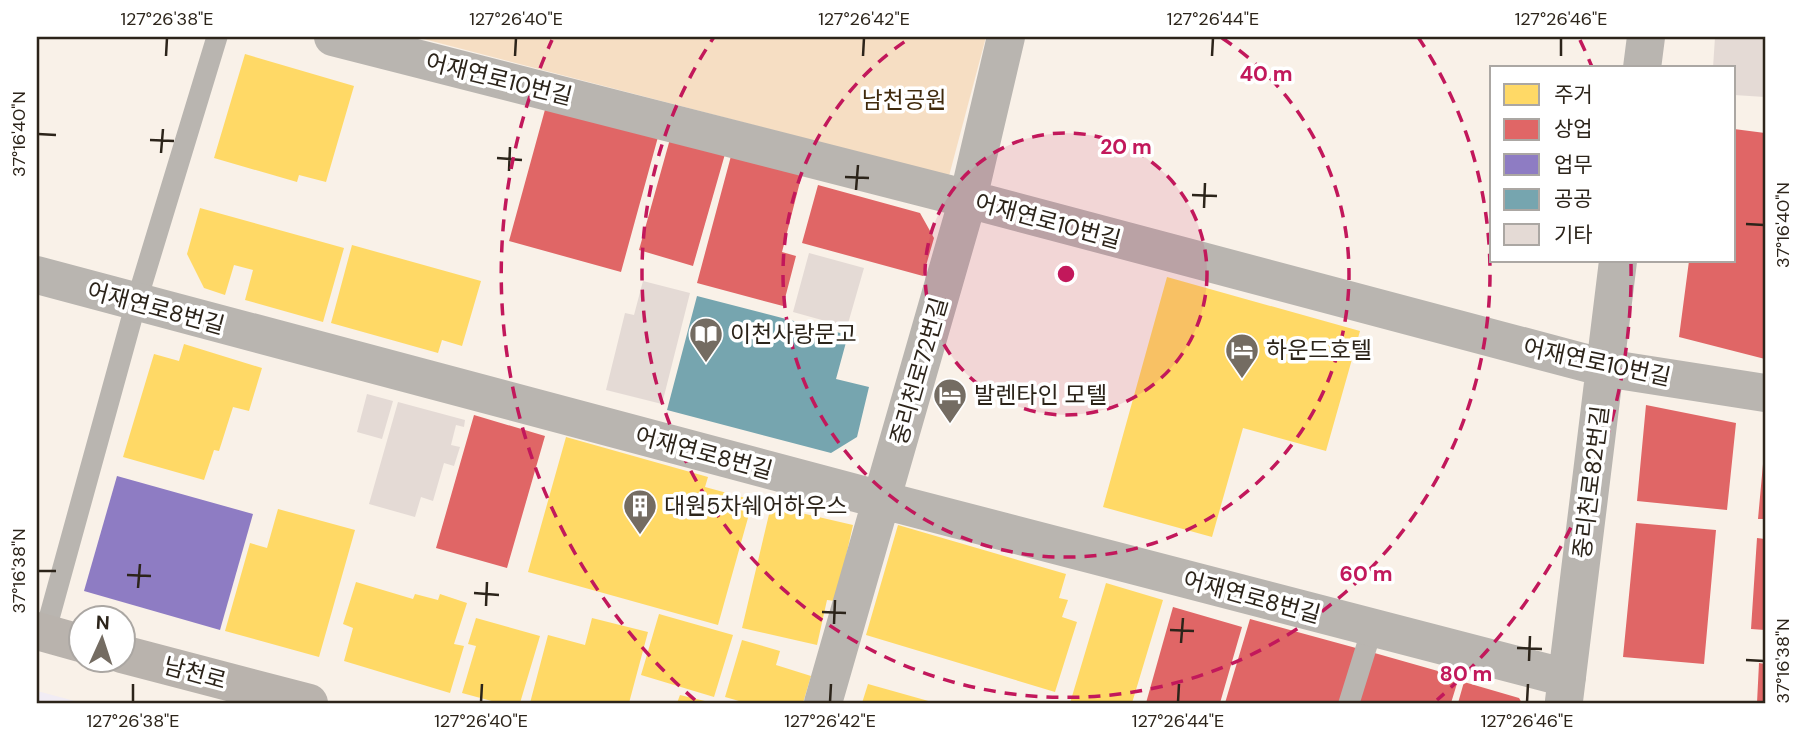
<svg xmlns="http://www.w3.org/2000/svg" width="1802" height="740" font-family="'DM Sans','Noto Sans KR',sans-serif">
<style>
.education{fill:#f1ecf4}
.green{fill:#f6dec3}
.homes{fill:#ffd966}
.shops{fill:#e06666}
.offices{fill:#8e7cc3}
.public{fill:#76a5af}
.building{fill:#e4dad5}
.lines{fill:none;stroke-linecap:round;stroke-linejoin:round}
.lane{stroke:#b9b5b0;stroke-width:21}
.street{stroke:#b9b5b0;stroke-width:38}
.secondary{stroke:#b9b3ad;stroke-width:38}
.ticks{fill:none;stroke:#2c241a;stroke-width:2.5}
.ring{fill:none;stroke:#c2185b;stroke-width:3.5;stroke-dasharray:12 9}
.labels{text-anchor:middle;dominant-baseline:central;stroke-width:7;stroke-linejoin:round;paint-order:stroke}
.street-label{font-size:23px;fill:#2c241a;stroke:#fff}
.park-label{font-size:23px;fill:#402a0c;stroke:#fff}
.poi-label{font-size:23px;fill:#2c241a;stroke:#fff;text-anchor:start}
.centre{fill:#c2185b;stroke:#fff;stroke-width:3.5}
.ring-label{font-size:21px;text-anchor:middle;font-weight:bold;fill:#c2185b;stroke:#fff;stroke-width:7;stroke-linejoin:round;paint-order:stroke}
.neatline{fill:none;stroke:#2c241a;stroke-width:2.5}
.ticks-label{font-size:18px;text-anchor:middle;fill:#2c241a}
</style>
<rect width="100%" height="100%" fill="#f9f1e8"/>
<!-- education -->
<path class="education" d="M37 691 82 703H37Z"/>
<!-- green -->
<path class="green" d="M416 37H986L949 176Z"/>
<!-- homes -->
<path class="homes" d="M245 54 354 86 326 182 299 175 297 182 214 158Z
M200 208 344 248 323 322 245 300 253 270 234 265 225 295 204 288 187 254Z
M352 245 481 281 462 346 442 340 438 353 331 323Z
M1167 277 1360 331 1326 451 1243 428 1212 537 1103 507Z
M184 344 262 368 249 411 233 407 219 451 214 450 204 480 123 457 154 354 179 361Z
M566 437 708 477 705 487 753 500 718 625 528 572Z
M771 506 853 525 836 601 827 600 817 645 742 628Z
M278 509 355 530 319 657 225 631 250 543 267 548Z
M898 525 1066 574 1059 598 1068 600 1062 617 1077 622 1055 692 866 635Z
M356 582 413 599 415 594 438 600 440 594 467 603 454 644 464 646 450 693 344 661 353 628 343 624Z
M1106 583 1163 600 1132 703H1070Z
M659 614 733 635 714 697 641 675Z
M476 618 540 636 520 703H499L462 693 476 646 468 644Z
M592 618 648 632 629 703H530L548 635 585 645Z
M742 640 780 651 776 665 811 676 803 703H746L725 697Z
M868 684 932 702V703H862Z
M680 695 709 702V703H677Z"/>
<!-- shops -->
<path class="shops" d="M546 106 658 137 621 272 509 241Z
M1734 129 1765 133V359L1679 337 1689 261H1734Z
M670 139 725 154 693 266 639 250Z
M731 156 802 174 782 252 796 256 783 306 697 283Z
M818 185 920 213 934 238 923 276 802 243Z
M1646 405 1736 423 1727 510 1637 501Z
M474 415 545 436 507 568 436 548Z
M1763 464H1765V519H1758Z
M1636 523 1716 530 1704 664 1623 657Z
M1757 538 1765 539V630L1751 629Z
M1173 607 1242 627 1220 703H1146Z
M1250 619 1356 648 1341 703H1225Z
M1371 652 1459 677 1451 703H1357Z
M1759 663 1765 664V703H1757Z
M1464 682 1519 698 1522 703H1458Z"/>
<!-- offices -->
<path class="offices" d="M117 476 253 514 220 630 84 591Z"/>
<!-- public -->
<path class="public" d="M697 296 848 335 836 379 869 387 857 437 831 453 667 410Z"/>
<!-- building -->
<path class="building" d="M1715 37H1765V97L1734 95V68H1713Z
M809 253 864 268 847 327 793 312Z
M643 281 690 293 662 404 606 390 625 313 634 315Z
M367 394 393 401 382 439 357 432Z
M398 402 465 420 464 427 456 425 451 445 460 447 454 466 444 463 433 501 421 497 415 517 369 504Z"/>
<g class="lines">
<!-- lane -->
<path class="lane" d="M45 633 136 303 217 37
M1349 703 1372 629"/>
<!-- street -->
<path class="street" d="M333 37 968 199 1605 368 1765 393
M1642 68 1646 37
M37 275 882 500 1567 678
M1564 701 1618 261
M823 703 968 199 1006 37"/>
<!-- secondary -->
<path class="secondary" d="M37 631 80 643
M122 654 309 703"/>
</g>
<!-- ticks -->
<path class="ticks" d="M166 56 167 38M515 56 516 38M863 56 864 38M1212 56 1213 38M1561 56V38M38 134 56 135M150 140 174 141M161 153 163 129M497 158 522 160M509 171 510 147M845 177 869 178M856 190 858 165M1192 195 1217 196M1204 208 1205 183M1746 224 1764 225M38 571H56M127 575 151 576M138 588 140 564M474 593 499 595M486 606 487 582M822 612 846 613M834 624 835 600M1170 630 1194 631M1181 643 1183 618M1517 648 1542 649M1746 660 1764 661M1529 661 1530 636M133 702V684M481 702 482 684M830 702 831 684M1178 702 1179 684M1527 702 1528 684"/>
<!-- distance rings -->
<circle cx="1066" cy="274" r="141" fill="#c2185b" fill-opacity=".12"/>
<g class="ring">
<circle cx="1066" cy="274" r="141"/>
<path d="M1222 38A283 283 0 1 1 910 38"/>
<path d="M1418 37A424 424 0 1 1 714 37"/>
<path d="M695 700A565 565 0 0 1 552 40M1580 40A565 565 0 0 1 1592 67M1631 264A565 565 0 0 1 1437 700"/>
</g>
<!-- icons -->
<defs>
<g id="library-pin" transform="scale(1.75)"><path d="M0 17L-7.5 6A9.5 9.5 0 1 1 7.5 6Z" fill="#746c62" stroke="#fff"/><path d="M-6-4Q-3-5.5-.7-3.5V5Q-3 3-6 4ZM6-4Q3-5.5 .7-3.5V5Q3 3 6 4Z" fill="#fff"/></g>
<g id="hotel-pin" transform="scale(1.75)"><path d="M0 17L-7.5 6A9.5 9.5 0 1 1 7.5 6Z" fill="#746c62" stroke="#fff"/><path d="M-6-4.5h1.5V1H6V5H4.5V3h-9V5H-6ZM-4 0a1.8 1.8 0 1 1 3.6 0ZM.5 0V-2.5h3Q6-2.5 6 0Z" fill="#fff"/></g>
<g id="building-pin" transform="scale(1.75)"><path d="M0 17L-7.5 6A9.5 9.5 0 1 1 7.5 6Z" fill="#746c62" stroke="#fff"/><path d="M-4-6H4V6H1V3H-1V6H-4ZM-2.5-4.3h1.7v1.8h-1.7ZM.8-4.3h1.7v1.8H.8ZM-2.5-1h1.7V.8h-1.7ZM.8-1h1.7V.8H.8Z" fill="#fff"/></g>
</defs>
<g fill-rule="evenodd">
<use href="#library-pin" x="706" y="334"/>
<use href="#hotel-pin" x="1242" y="350"/>
<use href="#hotel-pin" x="950" y="395"/>
<use href="#building-pin" x="640" y="506"/>
</g>
<g class="labels">
<!-- street labels -->
<g class="street-label">
<text transform="translate(499 79) rotate(14)">어재연로10번길</text>
<text transform="translate(1048 221) rotate(15)">어재연로10번길</text>
<text transform="translate(156 308) rotate(15)">어재연로8번길</text>
<text transform="translate(1597 362) rotate(12)">어재연로10번길</text>
<text transform="translate(919 371) rotate(-74)">중리천로72번길</text>
<text transform="translate(704 453) rotate(15)">어재연로8번길</text>
<text transform="translate(1591 482) rotate(-83)">중리천로82번길</text>
<text transform="translate(1252 597) rotate(15)">어재연로8번길</text>
<text transform="translate(195 673) rotate(15)">남천로</text>
</g>
<!-- park labels -->
<g class="park-label">
<text x="904" y="100">남천공원</text>
</g>
<!-- poi labels -->
<g class="poi-label">
<text x="730" y="334">이천사랑문고</text>
<text x="1266" y="350">하운드호텔</text>
<text x="974" y="395">발렌타인 모텔</text>
<text x="664" y="506">대원5차쉐어하우스</text>
</g>
</g>
<circle cx="1066" cy="274" r="10" class="centre"/>
<g class="ring-label">
<text x="1266" y="81">40 m</text>
<text x="1126" y="154">20 m</text>
<text x="1366" y="581">60 m</text>
<text x="1466" y="681">80 m</text>
</g>
<!-- border -->
<rect width="1802" height="740" fill="none" stroke="#ffffff" stroke-width="77"/>
<!-- legend -->
<rect x="1490" y="66" width="245" height="196" fill="#ffffff" stroke="#aba7a3" stroke-width="2"/>
<rect x="1504" y="84" width="35" height="21" fill="#ffd966" stroke="#aba7a3" stroke-width="2"/>
<text x="1554" y="102" font-size="21" fill="#2c241a">주거</text>
<rect x="1504" y="119" width="35" height="21" fill="#e06666" stroke="#aba7a3" stroke-width="2"/>
<text x="1554" y="136" font-size="21" fill="#2c241a">상업</text>
<rect x="1504" y="154" width="35" height="21" fill="#8e7cc3" stroke="#aba7a3" stroke-width="2"/>
<text x="1554" y="172" font-size="21" fill="#2c241a">업무</text>
<rect x="1504" y="189" width="35" height="21" fill="#76a5af" stroke="#aba7a3" stroke-width="2"/>
<text x="1554" y="206" font-size="21" fill="#2c241a">공공</text>
<rect x="1504" y="224" width="35" height="21" fill="#e4dad5" stroke="#aba7a3" stroke-width="2"/>
<text x="1554" y="242" font-size="21" fill="#2c241a">기타</text>
<!-- north arrow -->
<g transform="translate(102 639) rotate(3)"><circle r="33" fill="#ffffff" stroke="#aba7a3" stroke-width="2"/>
<path d="M0-5L12 26L0 18L-12 26Z" fill="#746c62"/>
<text y="-10" font-size="19" font-weight="bold" text-anchor="middle" fill="#2c241a">N</text>
</g>
<rect x="38" y="38" width="1726" height="664" class="neatline"/>
<g class="ticks-label">
<text x="167" y="25">127°26'38"E</text>
<text x="516" y="25">127°26'40"E</text>
<text x="864" y="25">127°26'42"E</text>
<text x="1213" y="25">127°26'44"E</text>
<text x="1561" y="25">127°26'46"E</text>
<text transform="translate(19 134) rotate(-90)" y="6">37°16'40"N</text>
<text transform="translate(1783 225) rotate(-90)" y="6">37°16'40"N</text>
<text transform="translate(19 571) rotate(-90)" y="6">37°16'38"N</text>
<text transform="translate(1783 661) rotate(-90)" y="6">37°16'38"N</text>
<text x="133" y="727">127°26'38"E</text>
<text x="481" y="727">127°26'40"E</text>
<text x="830" y="727">127°26'42"E</text>
<text x="1178" y="727">127°26'44"E</text>
<text x="1527" y="727">127°26'46"E</text>
</g>
</svg>
